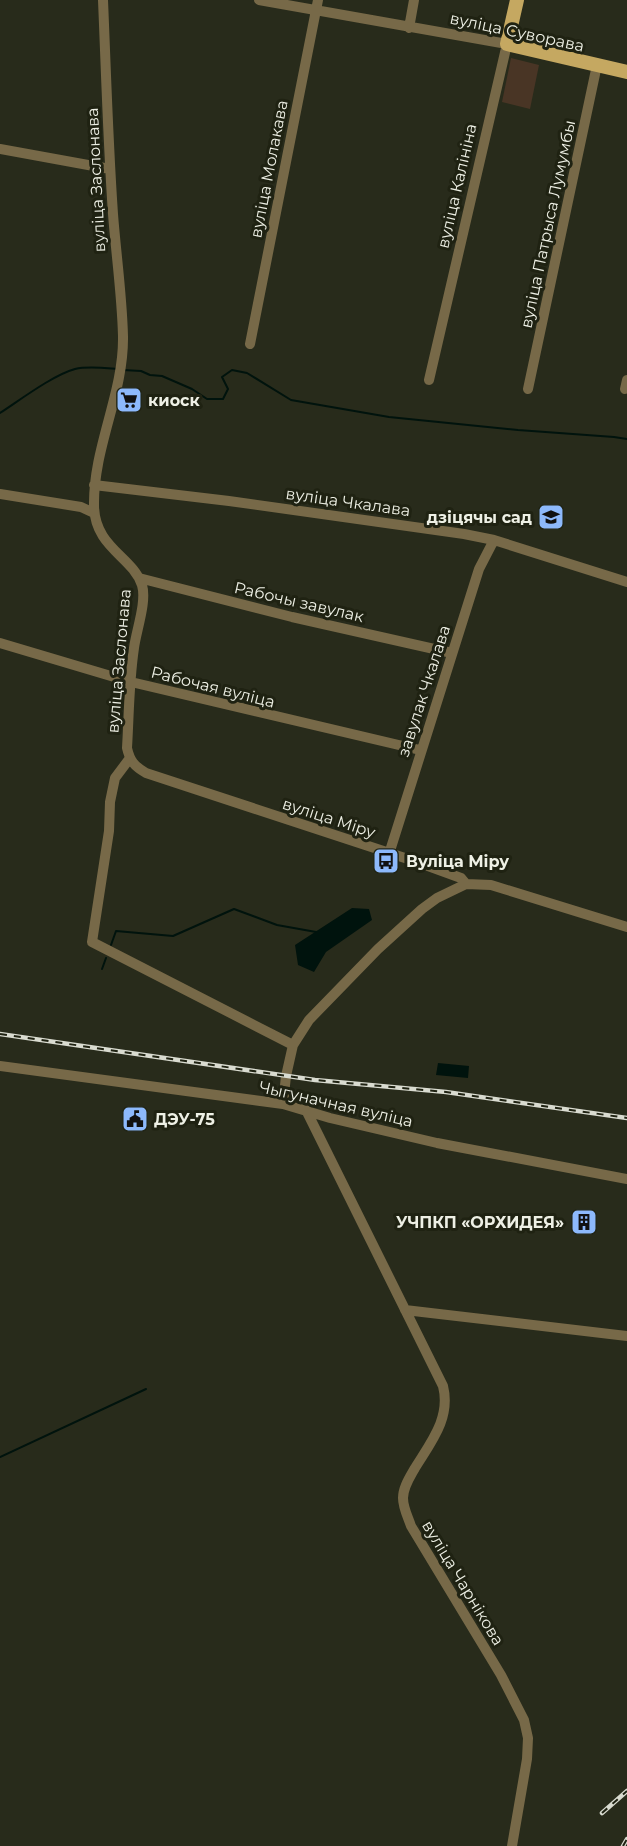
<svg xmlns="http://www.w3.org/2000/svg" width="627" height="1846" font-family="Montserrat,sans-serif">
<style>
.green{fill:#493525}
.water{fill:#00130d}
.lines{fill:none;stroke-linecap:round;stroke-linejoin:round}
.stream{stroke:#00130d;stroke-width:2}
.minor{stroke:#776948;stroke-width:10}
.major{stroke:#c5a861;stroke-width:14}
.rail-casing{stroke:#d9dbd0;stroke-width:4.5}
.rail{stroke:#1f2212;stroke-width:2;stroke-dasharray:7;stroke-linecap:butt}
.labels{text-anchor:middle;dominant-baseline:central;stroke-width:6;stroke-linejoin:round;paint-order:stroke}
.street-label{font-size:16px;fill:#eef0e5;stroke:#1f2212}
.poi-label{font-size:16px;font-weight:bold;fill:#eef0e5;stroke:#1f2212;text-anchor:start}
</style>
<rect width="100%" height="100%" fill="#282b1b"/>
<!-- green -->
<path class="green" d="M511 58 539 65 530 109 502 102Z"/>
<!-- water -->
<path class="water" d="M352 908 369 909 372 920 326 952 314 972 298 965 295 945Z
M438 1063 469 1066 468 1078 436 1075Z"/>
<g class="lines">
<!-- stream -->
<path class="stream" d="M123 370 141 371 150 375 162 376 192 389 207 399H223L228 389 222 377 232 370 247 373 291 400 389 417 518 430 614 437 627 439
M0 413C20 400 53 375 75 369 88 366 104 368 118 369
M111 945 116 931 173 936 234 909 277 925 316 932
M102 969 106 958
M0 1457 146 1389"/>
<!-- minor -->
<path class="minor" d="M103 0C106 71 108 142 113 214 116 254 122 295 123 336 124 394 93 447 94 506 95 548 132 556 142 585 147 602 136 631 134 648 129 681 129 715 127 748 130 761 134 766 146 773L417 862 461 878 466 884 491 885 627 927
M259 0 507 44 429 380
M409 28 414 0
M0 149 110 169
M250 344 318 0
M528 389 597 65
M625 389 627 380
M94 485 229 501 464 534 494 540 627 582
M0 494 81 507 94 513
M139 578 292 617 452 653
M0 643 131 682 420 750
M130 758 115 778 110 802 109 831 92 942 293 1045
M389 854 479 569 494 540
M0 1066 283 1104 330 1118 437 1143 627 1179
M283 1104 286 1076 293 1045 309 1020 378 949 422 909 437 898 466 884
M306 1110 443 1386C451 1418 431 1442 415 1468 410 1477 403 1487 403 1498 403 1508 408 1517 411 1526L501 1675 524 1720 528 1738 527 1759 512 1846
M405 1310 627 1336"/>
<!-- major -->
<path class="major" d="M517 0 507 44 627 72"/>
<!-- rail casing -->
<g class="rail-casing">
<path id="rail" d="M0 1034 315 1080 446 1092 627 1118
M602 1813 627 1791
M623 1846 627 1839"/>
</g>
<!-- rail -->
<use href="#rail" class="rail"/>
</g>
<!-- icons -->
<defs>
<g id="supermarket-square" transform="scale(1.35)"><rect x="-9" y="-9" width="18" height="18" rx="4" fill="#8db9fc" stroke="#1f2212"/><path d="M-6-5.5h2.5l.6 2H6L4.5 2H-2.5L-4.4-4H-6ZM-1.5 3.2a1.3 1.3 0 1 0 .1 0ZM3 3.2a1.3 1.3 0 1 0 .1 0Z" fill="#111"/></g>
<g id="school-square" transform="scale(1.35)"><rect x="-9" y="-9" width="18" height="18" rx="4" fill="#8db9fc" stroke="#1f2212"/><path d="M0-5L7-2L0 1L-7-2ZM-4 1L0 2.5L4 1V4Q0 6-4 4Z" fill="#111"/></g>
<g id="bus-square" transform="scale(1.35)"><rect x="-9" y="-9" width="18" height="18" rx="4" fill="#8db9fc" stroke="#1f2212"/><path d="M-5-6H5V4H4V6H2V4H-2V6H-4V4H-5ZM-3.5-4V0h7V-4ZM-3.5 1.2v1.5H-2V1.2ZM2 1.2v1.5H3.5V1.2Z" fill="#111"/></g>
<g id="civic-square" transform="scale(1.35)"><rect x="-9" y="-9" width="18" height="18" rx="4" fill="#8db9fc" stroke="#1f2212"/><path d="M-.6-6.5H3V-4.5H.6V-3L4-1V1h2V6H-6V1h2V-1L-.6-3ZM-1.2 2.5V6h2.4V2.5Z" fill="#111"/></g>
<g id="building-square" transform="scale(1.35)"><rect x="-9" y="-9" width="18" height="18" rx="4" fill="#8db9fc" stroke="#1f2212"/><path d="M-4-6H4V6H1V3H-1V6H-4ZM-2.5-4.3h1.7v1.8h-1.7ZM.8-4.3h1.7v1.8H.8ZM-2.5-1h1.7V.8h-1.7ZM.8-1h1.7V.8H.8Z" fill="#111"/></g>
</defs>
<g fill-rule="evenodd">
<use href="#supermarket-square" x="129" y="400"/>
<use href="#school-square" x="551" y="517"/>
<use href="#bus-square" x="386" y="861"/>
<use href="#civic-square" x="135" y="1119"/>
<use href="#building-square" x="584" y="1222"/>
</g>
<g class="labels">
<!-- street labels -->
<g class="street-label">
<text transform="translate(517 32) rotate(12)">вуліца Суворава</text>
<text transform="translate(269 169) rotate(-79)">вуліца Молакава</text>
<text transform="translate(96 180) rotate(-93)">вуліца Заслонава</text>
<text transform="translate(457 186) rotate(-77)">вуліца Калініна</text>
<text transform="translate(548 224) rotate(-78)">вуліца Патрыса Лумумбы</text>
<text transform="translate(348 502) rotate(8)">вуліца Чкалава</text>
<text transform="translate(299 602) rotate(13)">Рабочы завулак</text>
<text transform="translate(119 661) rotate(-85)">вуліца Заслонава</text>
<text transform="translate(213 687) rotate(14)">Рабочая вуліца</text>
<text transform="translate(424 691) rotate(-72)">завулак Чкалава</text>
<text transform="translate(329 818) rotate(18)">вуліца Міру</text>
<text transform="translate(336 1104) rotate(13)">Чыгуначная вуліца</text>
<text transform="translate(463 1583) rotate(59)">вуліца Чарнікова</text>
</g>
<!-- poi labels -->
<g class="poi-label">
<text x="148" y="400">киоск</text>
<text x="532" y="517" text-anchor="end">дзіцячы сад</text>
<text x="406" y="861">Вуліца Міру</text>
<text x="154" y="1119">ДЭУ-75</text>
<text x="564" y="1222" text-anchor="end">УЧПКП «ОРХИДЕЯ»</text>
</g>
</g>
</svg>
